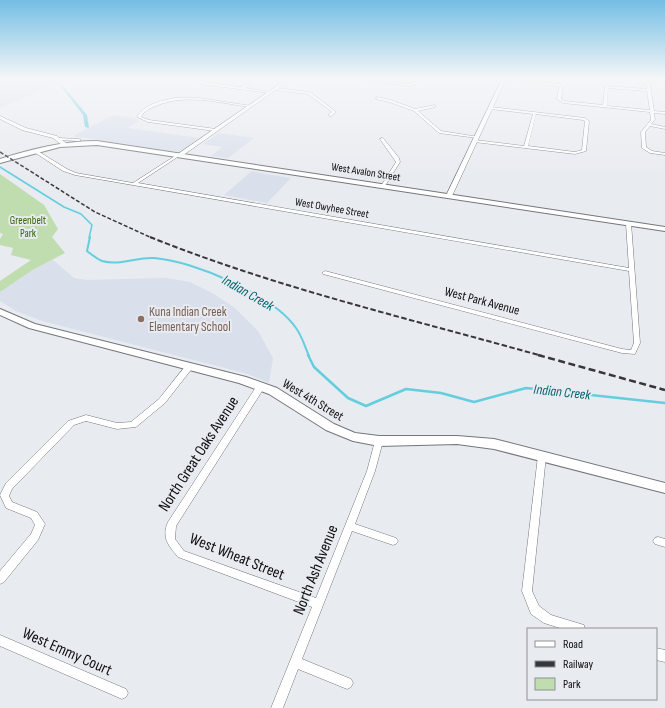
<svg xmlns="http://www.w3.org/2000/svg" width="665" height="708" font-family="'Sofia Sans Condensed',sans-serif">
<style>
.built{fill:#d9dfeb}
.green{fill:#c0ddb0}
.lines{fill:none;stroke-linecap:round;stroke-linejoin:round}
.stream-far2{stroke:#64cdde;stroke-width:1.5}
.stream-far1{stroke:#64cdde;stroke-width:2}
.stream{stroke:#64cdde;stroke-width:2.5}
.canal{fill:#64cdde;fill-rule:evenodd}
.minor-casing{stroke:#74767b;stroke-width:1}
.tertiary-casing{stroke:#74767b;stroke-width:1}
.secondary-casing{stroke:#74767b;stroke-width:2}
.minor{fill:#fff;fill-rule:evenodd}
.tertiary{fill:#fff;fill-rule:evenodd}
.secondary{fill:#fff;fill-rule:evenodd}
.rail-far2{stroke:#36373a;stroke-width:1.5;stroke-dasharray:4 2;stroke-linecap:butt}
.rail-far1{stroke:#36373a;stroke-width:2;stroke-dasharray:5.5 2.5;stroke-linecap:butt}
.rail{stroke:#36373a;stroke-width:2.5;stroke-dasharray:7 3.5;stroke-linecap:butt}
.education-dot{fill:#8d6e63;stroke:#e8ebf0;stroke-width:1.5}
.labels{text-anchor:middle;dominant-baseline:central;stroke-width:4;stroke-linejoin:round;paint-order:stroke}
.far-street-label{font-size:11px;fill:#0c0d0f;stroke:#e8ebf0}
.far-park-label{font-size:11px;fill:#346503;stroke:#e8ebf0}
.street-label{font-size:13px;fill:#0c0d0f;stroke:#e8ebf0}
.education-label{font-size:13px;fill:#785e54;stroke:#e8ebf0;text-anchor:start}
.water-label{font-size:14px;font-style:italic;fill:#01626e;stroke:#e8ebf0}
.near-street-label{font-size:16px;fill:#0c0d0f;stroke:#e8ebf0}
</style>
<rect width="100%" height="100%" fill="#e8ebf0"/>
<!-- built -->
<path class="built" d="M0 79H74L59 85 55 84 0 108Z
M113 115 135 118 139 121 128 128 199 138 180 152 73 136Z
M219 133 254 138 228 158 211 156 222 147 202 144Z
M252 171 266 174 291 178 267 203 224 195Z
M53 260 74 278 87 280 166 278 190 282 212 293 235 308 258 331 273 358 269 383 248 374 42 321 16 311 0 301V292L31 271Z"/>
<!-- green -->
<path class="green" d="M0 174 44 205 58 229 52 237 65 253 31 271 0 292V281L31 260 11 255 13 248 0 245V239L3 234 0 233Z"/>
<g class="lines">
<!-- stream-far2 -->
<path class="stream-far2" d="M0 167 64 207 81 214 92 225 89 238"/>
<!-- stream-far1 -->
<path class="stream-far1" d="M90 237 87 251C91 254 97 259 102 261 119 266 137 257 154 258 194 261 273 295 296 328 302 336 305 347 309 356"/>
<!-- stream -->
<path class="stream" d="M308 355 314 367 348 398 366 406 406 389 441 393 474 402 526 388 665 403"/>
<!-- canal -->
<path class="canal" d="M60 85H62L87 115 89 128 85 127 83 115Z"/>
<!-- minor casing -->
<g class="minor-casing">
<path id="minor" d="M204 79H208L203 82 241 87 251 82 252 84 245 88 272 92 270 93 199 84V82Z
M359 79H365L409 84 413 83 418 79H421L415 85 409 86Z
M500 79H507L560 84 563 87 561 99 564 101 603 105 605 86 647 89 646 84 639 79H665V81H645L650 84 654 111 665 112V114L654 113 655 120 651 124 665 127V129L650 126 645 132 646 147 652 151 665 153V155L650 153 642 148 641 132 651 120 650 112 563 103 557 99 559 87 558 86ZM608 88 647 91 650 110 607 106Z
M275 88 310 92 336 112 331 116H329V114L332 112 308 94 274 90Z
M377 97 391 100 415 109 435 105V107L418 111 441 131 479 137 477 138 439 133 414 111 389 102 376 99Z
M174 98H199L252 106 250 107C219 103 186 93 156 106 150 108 144 111 141 117L149 120 216 129V131H215L148 122 137 117C144 104 161 101 174 98Z
M491 107 585 118 589 121 586 151 575 154 474 142 473 141 475 140 524 146 533 114 490 109ZM536 114 583 120 585 121 582 150 575 152 528 146Z
M59 138 79 139 81 140 79 141 58 140 57 139Z
M382 138H383L399 158 400 162 385 186 383 187 381 186 396 162 380 139Z
M34 150H36L67 169 76 173 133 183 178 154H179V156L138 183 629 268 626 224 629 222 631 223 640 343 635 354 622 353 323 274 322 273 325 271 622 349 631 350 634 343 629 271 75 175 63 171 34 152Z
M187 364H190L194 366 165 403 136 427 117 429 86 421 74 425 12 489 9 496 12 502 37 512 45 524 38 540 4 582 0 584V571L31 534 35 525 31 518 6 508 0 495 6 483 68 421 86 415 117 423 131 422 159 399Z
M261 383 264 384 265 386 264 388 176 526 175 539 184 551 316 598 367 471 375 441 376 439 379 438 382 439 383 441 375 471 355 524 396 538 398 541 396 544 393 545 352 531 302 659 351 679 353 683 351 687 347 689 298 669 283 708H271L312 607 178 557C169 546 161 538 168 522L258 384Z
M542 453 545 454 546 456 532 591 539 606 551 615 584 625 585 629H563L544 623 531 614 522 591 538 456 539 454Z
M658 537 665 539V547L655 544 653 541 655 538Z
M0 635 126 689 128 693 126 697 122 699 0 646Z
M656 648 665 650V662L656 660Z"/>
</g>
<!-- tertiary casing -->
<g class="tertiary-casing">
<path id="tertiary" d="M287 79H291L182 156H178V154Z
M502 79H506L452 196 447 197 446 196Z
M0 116 26 128 57 136 67 144 62 145 53 138 22 130 0 119Z"/>
</g>
<!-- secondary casing -->
<g class="secondary-casing">
<path id="secondary" d="M97 141 665 227V231L97 145 60 147 0 163V159C32 149 63 141 97 141Z
M0 309 35 324 246 377 277 388 334 424 355 433 379 436H457L494 439 665 483V493L494 449 457 444 379 446 353 441 326 430 269 394 239 383 29 328 0 315Z"/>
</g>
<!-- minor -->
<use href="#minor" class="minor"/>
<!-- tertiary -->
<use href="#tertiary" class="tertiary"/>
<!-- secondary -->
<use href="#secondary" class="secondary"/>
<!-- rail-far2 -->
<path class="rail-far2" d="M0 152 95 212 152 238"/>
<!-- rail-far1 -->
<path class="rail-far1" d="M150 237C277 288 411 319 542 356"/>
<!-- rail -->
<path class="rail" d="M538 355 665 390"/>
</g>
<!-- sky -->
<linearGradient id="sky" x2="0" y2="1"><stop stop-color="#73bee4"/><stop offset="0.44" stop-color="#f5f6f8"/><stop offset="1" stop-color="#f5f6f8" stop-opacity="0"/></linearGradient>
<rect width="665" height="178" fill="url(#sky)"/>
<!-- markers -->
<circle class="education-dot" cx="141" cy="319" r="4"/>
<g class="labels">
<!-- far-street labels -->
<g class="far-street-label">
<text transform="translate(366 172) rotate(9)">West Avalon Street</text>
<text transform="translate(332 208) rotate(10)">West Owyhee Street</text>
</g>
<!-- far-park labels -->
<g class="far-park-label">
<text x="28" y="220">Greenbelt<tspan x="28" dy="13">Park</tspan></text>
</g>
<!-- street labels -->
<g class="street-label">
<text transform="translate(482 301) rotate(15)">West Park Avenue</text>
<text transform="translate(313 400) rotate(31)">West 4th Street</text>
</g>
<!-- education labels -->
<g class="education-label">
<text x="149" y="312">Kuna Indian Creek<tspan x="149" dy="15">Elementary School</tspan></text>
</g>
<!-- water labels -->
<g class="water-label">
<text transform="translate(248 293) rotate(30)">Indian Creek</text>
<text transform="translate(562 392) rotate(6)">Indian Creek</text>
</g>
<!-- near-street labels -->
<g class="near-street-label">
<text transform="translate(199 454) rotate(-57)">North Great Oaks Avenue</text>
<text transform="translate(237 557) rotate(22)">West Wheat Street</text>
<text transform="translate(316 570) rotate(-68)">North Ash Avenue</text>
<text transform="translate(67 652) rotate(24)">West Emmy Court</text>
</g>
</g>
<!-- legend -->
<rect x="527" y="628" width="130" height="72" fill="#e8ebf0" stroke="#909296"/>
<rect x="535" y="641" width="20" height="6" fill="#ffffff" stroke="#909296"/>
<text x="563" y="648" font-size="12" fill="#0c0d0f">Road</text>
<rect x="535" y="661" width="20" height="6" fill="#36373a" stroke="#909296"/>
<text x="563" y="668" font-size="12" fill="#0c0d0f">Railway</text>
<rect x="535" y="678" width="20" height="12" fill="#c0ddb0" stroke="#909296"/>
<text x="563" y="688" font-size="12" fill="#0c0d0f">Park</text>
</svg>
